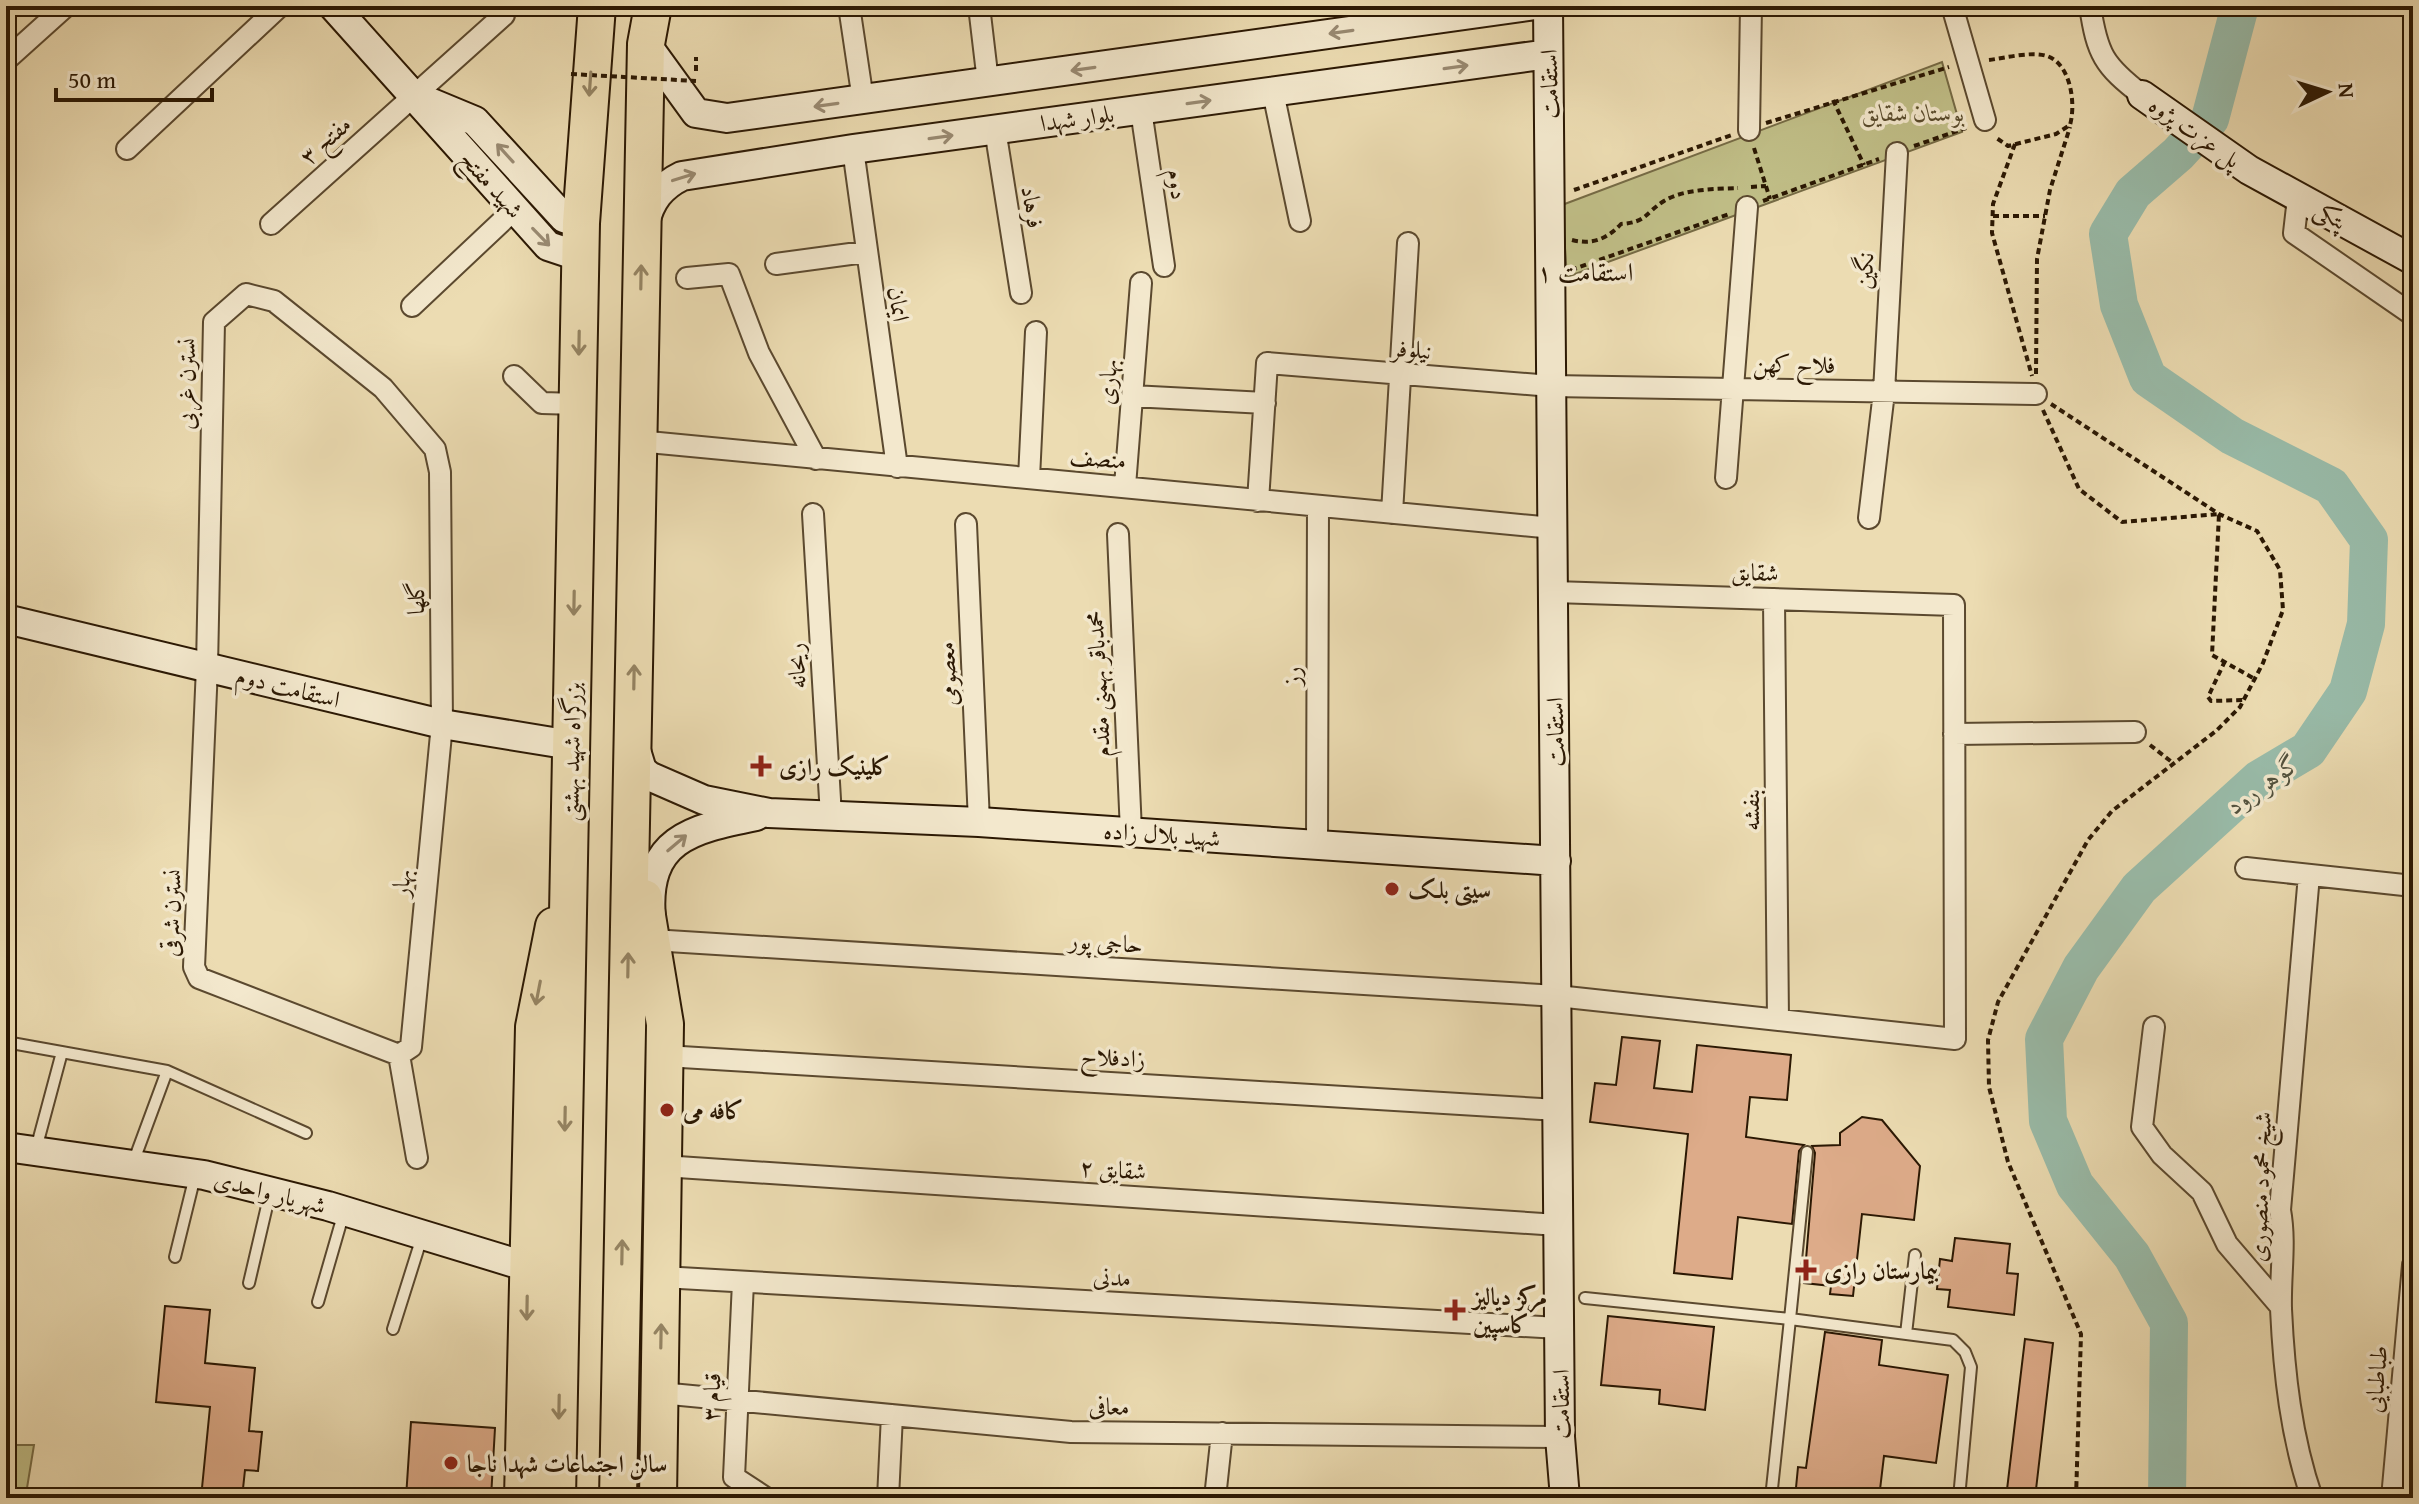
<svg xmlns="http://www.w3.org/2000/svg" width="2419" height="1504" font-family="'Gentium Book Plus',Amiri,serif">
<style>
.green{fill:#c0be87;stroke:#766b45;stroke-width:2}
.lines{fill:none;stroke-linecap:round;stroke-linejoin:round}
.river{stroke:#99bcaa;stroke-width:38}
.building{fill:#ddab89;stroke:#2b1803;stroke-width:2}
.lane-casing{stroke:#5b492f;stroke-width:14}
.street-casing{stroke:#5b492f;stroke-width:24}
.secondary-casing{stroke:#2b1803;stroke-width:32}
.highway-casing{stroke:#2b1803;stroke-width:40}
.path{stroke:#2b1803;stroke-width:4;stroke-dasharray:6 4;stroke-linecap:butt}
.lane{stroke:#f3e8cd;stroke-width:10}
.street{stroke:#f3e8cd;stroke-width:20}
.secondary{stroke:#f3e8cd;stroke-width:28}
.highway{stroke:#ecdcb2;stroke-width:36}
.path-bridge{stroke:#2b1803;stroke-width:4;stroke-dasharray:6 4;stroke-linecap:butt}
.oneway{stroke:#998a72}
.oneway2{stroke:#958463}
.poi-dot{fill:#8f2418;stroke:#f3e8cd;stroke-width:3}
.labels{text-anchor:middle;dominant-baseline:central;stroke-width:7;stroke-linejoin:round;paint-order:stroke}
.street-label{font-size:24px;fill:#2b1803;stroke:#f3e8cd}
.park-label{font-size:24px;font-style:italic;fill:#584a2b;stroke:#f3e8cd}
.poi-label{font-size:24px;font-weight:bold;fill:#2b1803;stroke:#f3e8cd;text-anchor:start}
.neighbourhood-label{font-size:26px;fill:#2b1803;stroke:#f3e8cd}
.water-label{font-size:26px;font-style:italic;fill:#52513d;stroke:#f3e8cd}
</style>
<rect width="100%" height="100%" fill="#ecdcb2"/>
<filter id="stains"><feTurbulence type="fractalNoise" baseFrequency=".0025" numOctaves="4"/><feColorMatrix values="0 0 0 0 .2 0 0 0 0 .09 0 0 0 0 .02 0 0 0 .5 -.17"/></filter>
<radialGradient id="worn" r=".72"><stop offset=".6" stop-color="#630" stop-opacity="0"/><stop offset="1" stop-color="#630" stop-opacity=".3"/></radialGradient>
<!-- green -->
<path class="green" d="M1942 62 1962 132 1567 277 1562 205Z
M6 1445H34L27 1488 31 1498H6Z"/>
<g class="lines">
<!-- river -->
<path class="river" d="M2167 1498 2169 1323 2132 1256 2075 1185 2048 1121 2044 1039 2081 968 2139 888 2259 779 2308 750 2348 691 2366 624 2369 540 2331 486 2232 436 2148 378 2119 305 2108 234 2133 193 2178 154 2210 119 2240 6"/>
</g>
<!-- building -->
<path class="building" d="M1622 1037 1660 1041 1654 1088 1692 1092 1697 1045 1791 1055 1787 1100 1750 1097 1746 1137 1804 1145 1799 1151 1792 1224 1738 1217 1732 1279 1674 1273 1688 1134 1590 1122 1595 1083 1616 1085Z
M1862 1117 1882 1120 1920 1166 1914 1220 1862 1214 1853 1296 1830 1294 1831 1286 1804 1283 1815 1153 1812 1146 1840 1145V1133Z
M1955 1238 2010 1244 2007 1273 2018 1274 2014 1315 1948 1307 1950 1290 1937 1289 1940 1259 1952 1261Z
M165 1306 210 1310 205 1363 255 1368 249 1431 262 1432 258 1471 245 1470 242 1498H201L210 1407 156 1402Z
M1608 1316 1714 1327 1705 1410 1659 1404 1660 1390 1601 1385Z
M1825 1332 1882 1340 1879 1365 1948 1375 1936 1463 1884 1456 1879 1498H1795L1798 1467 1806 1468Z
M2025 1339 2053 1343 2035 1498H2006Z
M411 1422 495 1428 491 1498H406Z"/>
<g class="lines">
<!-- lane casing -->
<g class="lane-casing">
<path id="lane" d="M6 1042 167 1071 306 1133
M36 1149 62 1052
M1807 1152 1790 1319 1953 1340 1965 1352 1971 1367 1959 1498
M133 1163 167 1071
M175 1257 195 1176
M249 1283 270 1193
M1585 1298 1790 1319 1771 1498
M318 1302 344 1212
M393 1329 422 1237
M1906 1334 1915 1255"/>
</g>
<!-- street casing -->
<g class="street-casing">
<path id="street" d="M849 6 863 100
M979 6 988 82
M1952 6 1985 120
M2090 6C2097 54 2104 66 2142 95
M6 60 66 6
M1273 92 1300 221
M1141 110 1164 266
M995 129 1021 293
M1749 130 1751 6
M127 149 280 6
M853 149 897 467
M2298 198 2294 233 2413 315
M271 224 504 15
M776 264 865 252
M687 278 729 274 759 353 816 459
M246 294 274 301 383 388 435 449 440 472 442 724 411 1047 399 1055 199 978 194 967 207 667 214 322Z
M412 306 515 209
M514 376 542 403 578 404
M1132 396 1265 403
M638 441 1553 528
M1029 478 1036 332
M1726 478 1747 207
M1125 486 1141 283
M1258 501 1267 363 1551 386 2036 394
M1392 513 1408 243
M813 514 831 816
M1869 518 1884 392 1897 153
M966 524 979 822
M1118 534 1131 832
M1774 599 1778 1020
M1954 734 2135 732
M1317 845 1318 506
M2246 868 2413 886
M2309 875 2280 1210C2286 1243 2280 1275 2281 1309 2284 1373 2291 1437 2312 1498
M652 940 1557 996 1955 1039 1954 605 1554 592
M2154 1027 2142 1127 2162 1155 2202 1192 2227 1244 2281 1307
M399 1055 417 1158
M665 1056 1558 1110
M663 1166 1558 1225
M662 1277 1559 1328
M743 1282 734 1477 766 1498
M660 1393 1071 1432 1560 1437
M888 1498 892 1415
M1215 1498 1222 1433
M2392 1498 2413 1265"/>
</g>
<!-- secondary casing -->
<g class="secondary-casing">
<path id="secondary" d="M333 6 548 246 581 257
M1548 6 1560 1437 1565 1498
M646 44 696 113 727 118 1529 6
M2142 95 2249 170 2413 260
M422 99 475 121 564 218 581 223
M645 223C650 201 661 186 682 176L853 149 1548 54
M6 619 442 724 571 745
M634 744 642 770 649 776 704 800 769 813 979 822 1556 861
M651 919C644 839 691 829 756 816
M6 1147 204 1175 328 1206 528 1267"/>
</g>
<!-- highway casing -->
<g class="highway-casing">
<path id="highway" d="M644 898 665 1024 658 1498
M523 1498 534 1027 554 926
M557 1498 581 223 597 6
M618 1498 646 44 653 6"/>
</g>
<!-- path -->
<path class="path" d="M1989 60C2005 58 2032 51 2047 56 2071 64 2076 104 2070 125L2056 134 2008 146 1995 137
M696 71V57
M1833 100 1864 165
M1766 123 1949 67
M2015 144 1993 204 1992 233 2032 376
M1914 146 1966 128
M1754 148 1770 199
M1751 187 1766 186
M1574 190 1732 135
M1763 201 1879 159
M1993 216H2045
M1572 240C1592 245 1607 239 1621 224 1647 222 1644 214 1664 201 1683 189 1715 189 1738 188
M1571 270 1729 214
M2036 374 2037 259 2050 190 2070 127
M2051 404 2219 514 2257 531 2280 570 2283 610 2263 663 2240 707 2216 731 2112 811 2088 840 1998 1002 1988 1040 1989 1087 2008 1162 2081 1334 2076 1498
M2043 410 2079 489 2122 522 2219 514 2212 655 2255 679
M2225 661 2208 697 2211 701 2244 700
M2150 745 2173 763"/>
<!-- lane -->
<use href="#lane" class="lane"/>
<!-- street -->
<use href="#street" class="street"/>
<!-- secondary -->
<use href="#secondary" class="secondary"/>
<!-- highway -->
<use href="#highway" class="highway"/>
<!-- path-bridge -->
<path class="path-bridge" d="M571 74 696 81"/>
</g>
<!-- one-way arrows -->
<defs><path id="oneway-shaft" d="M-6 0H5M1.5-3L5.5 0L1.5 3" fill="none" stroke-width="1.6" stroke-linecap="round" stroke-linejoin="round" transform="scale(2)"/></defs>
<g class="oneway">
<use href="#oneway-shaft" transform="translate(1341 32) rotate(172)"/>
<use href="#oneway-shaft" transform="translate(1456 67) rotate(-8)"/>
<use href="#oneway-shaft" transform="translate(1083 69) rotate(172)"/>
<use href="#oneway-shaft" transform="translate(1199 102) rotate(-8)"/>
<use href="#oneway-shaft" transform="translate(826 105) rotate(172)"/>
<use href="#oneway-shaft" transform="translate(941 137) rotate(-8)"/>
<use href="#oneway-shaft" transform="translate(505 153) rotate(-132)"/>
<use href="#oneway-shaft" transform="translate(684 177) rotate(-17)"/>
<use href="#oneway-shaft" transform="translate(541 237) rotate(46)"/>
<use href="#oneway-shaft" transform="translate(677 843) rotate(-40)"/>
</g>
<g class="oneway2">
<use href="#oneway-shaft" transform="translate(590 84) rotate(94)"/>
<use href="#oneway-shaft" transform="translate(641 277) rotate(-89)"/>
<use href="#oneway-shaft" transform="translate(579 343) rotate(91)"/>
<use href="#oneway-shaft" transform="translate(574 603) rotate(91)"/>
<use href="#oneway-shaft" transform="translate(634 677) rotate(-89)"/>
<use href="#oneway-shaft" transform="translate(628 965) rotate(-89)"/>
<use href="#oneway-shaft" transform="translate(538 993) rotate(101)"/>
<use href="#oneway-shaft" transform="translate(565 1119) rotate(91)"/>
<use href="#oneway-shaft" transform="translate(622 1252) rotate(-89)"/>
<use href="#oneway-shaft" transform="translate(527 1308) rotate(91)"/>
<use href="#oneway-shaft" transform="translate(661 1336) rotate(-89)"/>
<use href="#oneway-shaft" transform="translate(559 1407) rotate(91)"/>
</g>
<!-- markers -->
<g class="poi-dot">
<path d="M757 754h8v8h8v8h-8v8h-8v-8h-8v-8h8z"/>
<circle cx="1392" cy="889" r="8"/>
<circle cx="667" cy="1110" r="8"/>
<path d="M1802 1258h8v8h8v8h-8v8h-8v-8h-8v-8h8z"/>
<path d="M1451 1298h8v8h8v8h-8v8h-8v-8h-8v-8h8z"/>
<circle cx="451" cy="1463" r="8"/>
</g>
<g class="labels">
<!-- street labels -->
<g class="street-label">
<text transform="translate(1549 84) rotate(-91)">استقامت</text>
<text transform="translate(1077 118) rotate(-8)">بلوار شهدا</text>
<text transform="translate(2195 132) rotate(35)">پل عزت پژوه</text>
<text transform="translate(325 140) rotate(-42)">مفتح ۳</text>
<text transform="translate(492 184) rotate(48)">شهید مفتح</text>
<text transform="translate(1178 184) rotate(81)">دوم</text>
<text transform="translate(1033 207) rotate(81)">فرهاد</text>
<text transform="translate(2331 215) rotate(28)">پتکی</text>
<text transform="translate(1864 271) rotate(-87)">نگین</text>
<text transform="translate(899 304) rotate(81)">ایمان</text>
<text transform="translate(1412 349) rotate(5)">نیلوفر</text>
<text transform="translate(1794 364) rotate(1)">فلاح کهن</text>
<text transform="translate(1107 382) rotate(-86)">بهاری</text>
<text transform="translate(186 384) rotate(-89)">نسترن غربی</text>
<text transform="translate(1098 458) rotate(5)">منصف</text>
<text transform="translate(1755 572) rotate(2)">شقایق</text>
<text transform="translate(415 598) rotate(-90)">گلها</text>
<text transform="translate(796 666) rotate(-93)">ریحانه</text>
<text transform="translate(947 674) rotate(-93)">معصومی</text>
<text transform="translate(1291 676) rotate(-90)">رز</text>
<text transform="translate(1098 684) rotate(-93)">محمدباقر بهمنی مقدم</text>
<text transform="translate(288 687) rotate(14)">استقامت دوم</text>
<text transform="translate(1555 732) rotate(-91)">استقامت</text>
<text transform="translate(571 752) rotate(-89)">بزرگراه شهید بهشتی</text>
<text transform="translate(1750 810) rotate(-90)">بنفشه</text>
<text transform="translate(1162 834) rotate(4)">شهید بلال زاده</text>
<text transform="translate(401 883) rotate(-85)">بهار</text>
<text transform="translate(171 913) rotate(-88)">نسترن شرقی</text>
<text transform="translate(1106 942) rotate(4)">حاجی پور</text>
<text transform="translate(1113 1057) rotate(3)">زادفلاح</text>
<text transform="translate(1113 1169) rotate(4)">شقایق ۲</text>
<text transform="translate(2260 1187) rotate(-88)">شیخ محمود منصوری</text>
<text transform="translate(270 1192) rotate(14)">شهریار واحدی</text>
<text transform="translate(1112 1277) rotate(3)">مدنی</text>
<text transform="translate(2376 1379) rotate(-85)">طباطبایی</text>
<text transform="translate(711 1397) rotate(-87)">قیام ۳</text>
<text transform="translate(1560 1404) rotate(-90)">استقامت</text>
<text transform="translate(1109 1406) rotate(1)">معافی</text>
</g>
<!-- park labels -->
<g class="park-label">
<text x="1913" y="112">بوستان شقایق</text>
</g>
<!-- poi labels -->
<g class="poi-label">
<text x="779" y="766">کلینیک رازی</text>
<text x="1408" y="889">سیتی بلک</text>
<text x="683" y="1110">کافه می</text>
<text x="1824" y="1270">بیمارستان رازی</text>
<text x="1473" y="1296">مرکز دیالیز<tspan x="1473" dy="28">کاسپین</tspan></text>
<text x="467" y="1463">سالن اجتماعات شهدا ناجا</text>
</g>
<!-- neighbourhood labels -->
<g class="neighbourhood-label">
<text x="1585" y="271">استقامت ۱</text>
</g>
<!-- water labels -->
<g class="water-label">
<text transform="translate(2263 783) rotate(-36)">گوهر رود</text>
</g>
</g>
<!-- margin -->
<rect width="2419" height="1504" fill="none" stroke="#ecdcb2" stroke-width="32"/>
<rect x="8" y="8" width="2403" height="1488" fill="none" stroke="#2b1803" stroke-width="4"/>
<rect x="16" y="16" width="2387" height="1472" fill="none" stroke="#2b1803" stroke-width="2"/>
<!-- north arrow -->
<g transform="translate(2327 92) rotate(86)" stroke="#f3e8cd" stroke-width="6" paint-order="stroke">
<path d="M0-6L14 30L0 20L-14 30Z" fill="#2b1803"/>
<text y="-12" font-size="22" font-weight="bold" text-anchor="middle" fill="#2b1803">N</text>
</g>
<!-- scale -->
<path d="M56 88v12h156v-12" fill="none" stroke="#2b1803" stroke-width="4"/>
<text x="68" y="88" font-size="24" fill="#2b1803" stroke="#f3e8cd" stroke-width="6" paint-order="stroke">50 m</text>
<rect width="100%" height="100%" filter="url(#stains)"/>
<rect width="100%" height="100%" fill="url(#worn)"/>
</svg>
